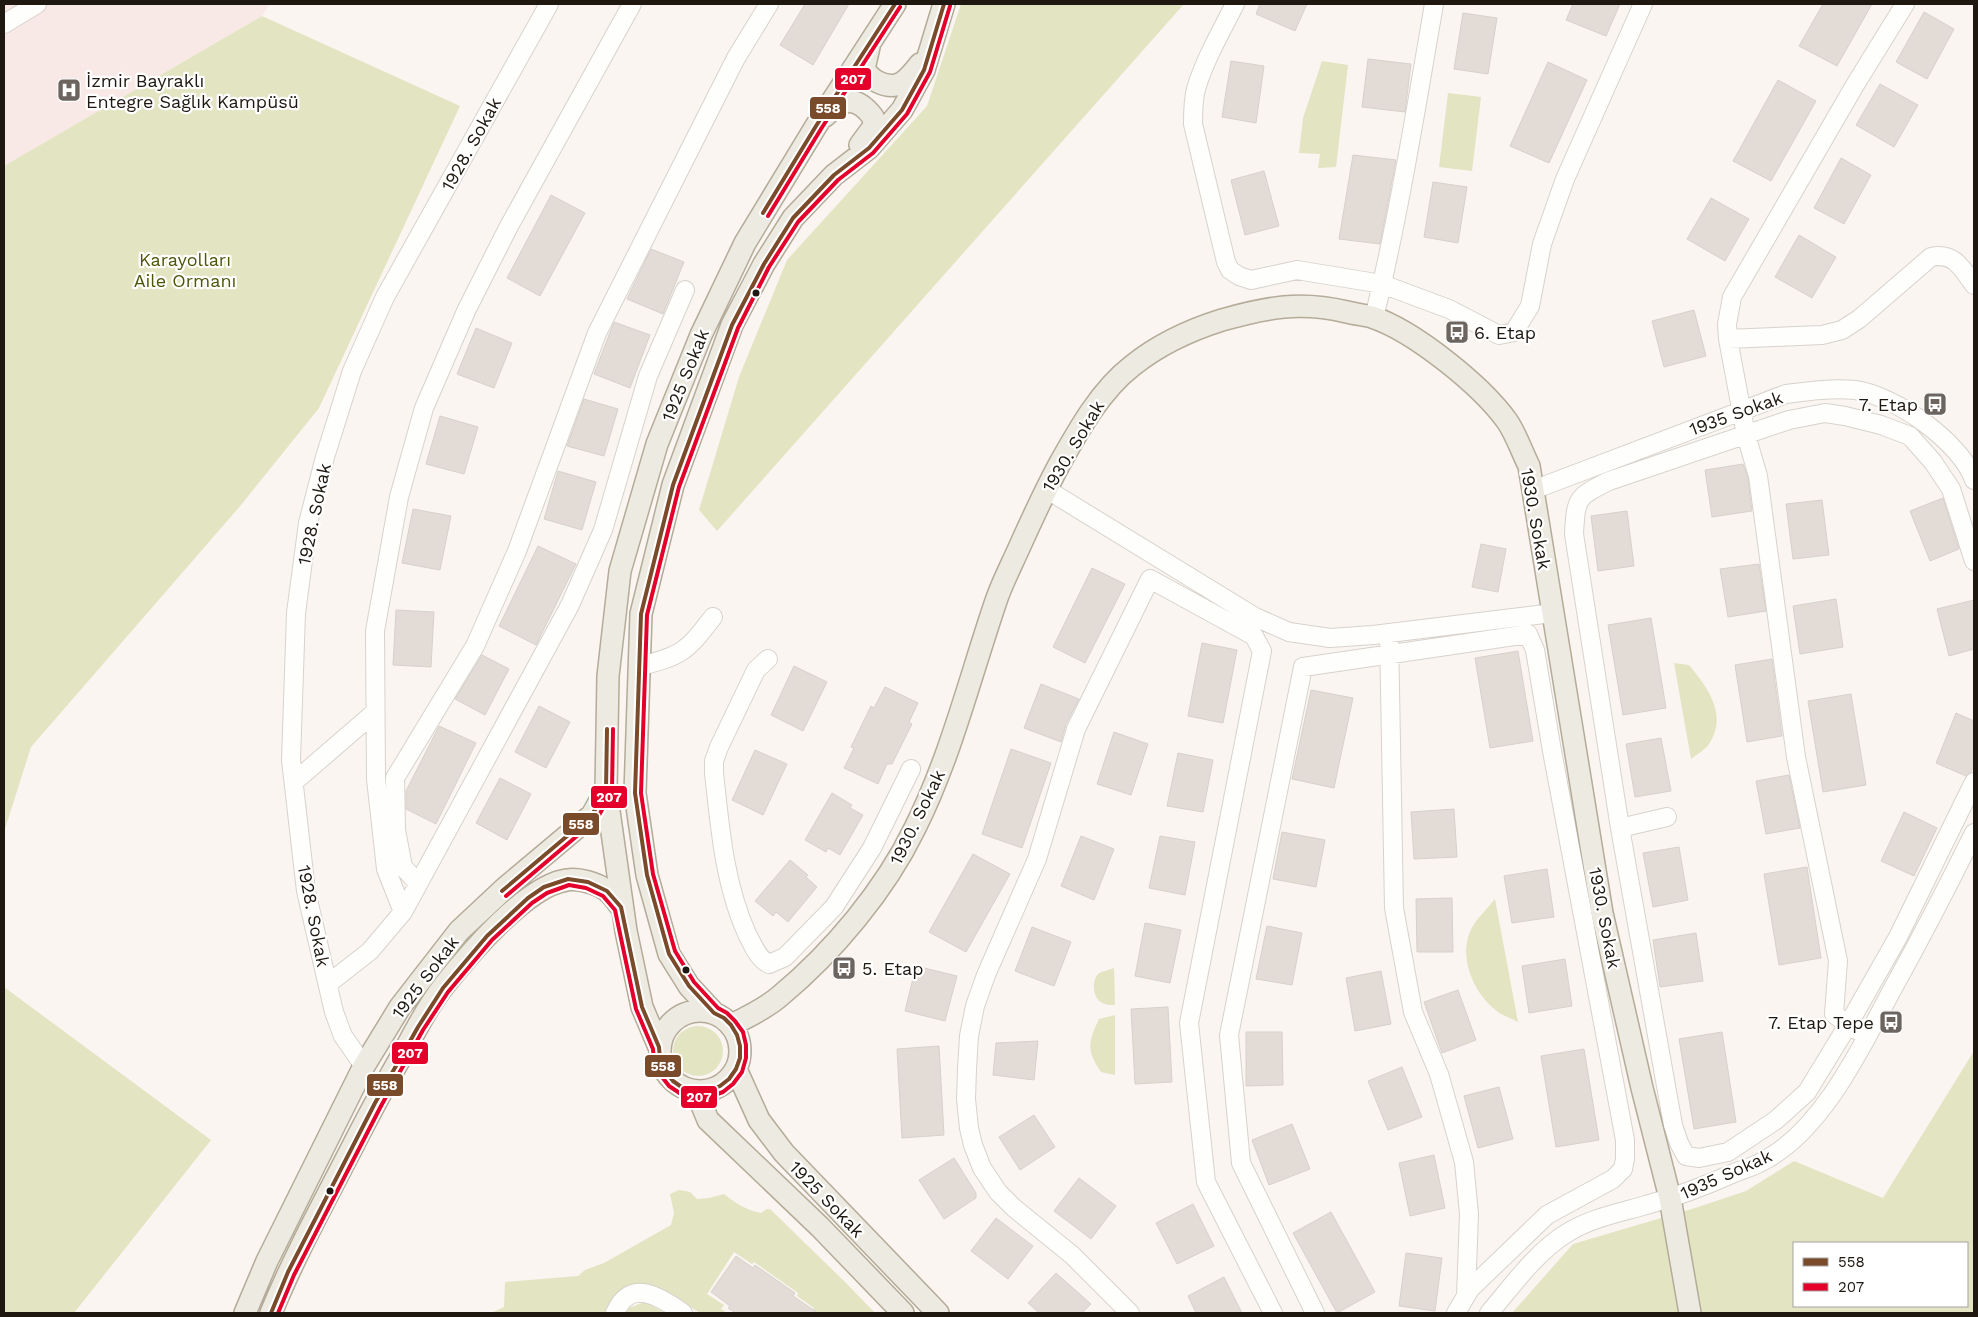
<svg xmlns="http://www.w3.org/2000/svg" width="1978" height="1317" font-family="'Work Sans',sans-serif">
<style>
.medical{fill:#f8e9e6}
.green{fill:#e2e4c2;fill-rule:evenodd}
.building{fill:#e2dbd6;stroke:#d7d1cb}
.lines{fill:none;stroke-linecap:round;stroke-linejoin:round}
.minor-casing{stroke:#d8d2cc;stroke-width:20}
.major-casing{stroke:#b4ab99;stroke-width:24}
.minor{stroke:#fefefd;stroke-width:18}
.major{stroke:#edeae1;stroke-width:21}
.bus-1-casing{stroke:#fff;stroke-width:8}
.bus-2-casing{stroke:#fff;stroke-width:8}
.bus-1{stroke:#7a4b2a;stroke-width:4}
.bus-2{stroke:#e4002b;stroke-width:4}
.bus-dot{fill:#1f1811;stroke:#fff;stroke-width:2}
.labels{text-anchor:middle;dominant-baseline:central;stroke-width:4.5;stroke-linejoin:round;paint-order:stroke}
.poi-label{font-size:18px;fill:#1f1811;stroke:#fff;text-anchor:start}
.street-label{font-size:18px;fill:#1f1811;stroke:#fff}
.park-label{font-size:18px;fill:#4f5607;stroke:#fff}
.line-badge{stroke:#fff;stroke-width:2}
.badge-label{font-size:14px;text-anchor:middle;font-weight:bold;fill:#fff}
</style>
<rect width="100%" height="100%" fill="#faf5f0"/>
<!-- medical -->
<path class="medical" d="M4 4H270L262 16 4 166Z"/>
<!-- green -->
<path class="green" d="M961 4H1184L717 531 699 510 739 377 787 260 927 106Z
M262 16 460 106 319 408 241 505 31 747 4 832V166Z
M1322 61 1348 65 1336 167 1318 168 1320 154 1299 153 1303 118Z
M1448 93 1481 97 1472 171 1439 167Z
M1674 663 1689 665C1708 688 1728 715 1709 744 1705 750 1696 755 1691 759Z
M1495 899 1518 1022C1512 1019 1504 1016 1498 1012 1473 994 1456 954 1473 926 1479 916 1488 908 1495 899Z
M1114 968 1115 1005C1100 1006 1093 998 1094 984 1094 980 1096 976 1099 973 1103 971 1110 970 1114 968Z
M4 987 211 1140 74 1313H4Z
M1115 1015V1075L1101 1072C1086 1049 1088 1043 1099 1019Z
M673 1051a25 25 0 1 1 50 0a25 25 0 1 1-50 0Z
M1974 1051V1313H1512L1573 1244 1695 1208 1746 1191 1794 1161 1883 1198ZM1794 1243H1967V1306H1794Z
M679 1190 690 1192 697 1199 709 1198 724 1194C736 1204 747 1210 761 1213L767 1209H770L845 1282 875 1313H811L814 1308 797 1296 798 1293 754 1262 752 1264 734 1252 707 1294 724 1305 721 1309 727 1313H700L660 1288 643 1284 631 1285 621 1290 606 1310V1313H491L504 1307 505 1282 578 1276 585 1270 604 1263 671 1225 674 1213 670 1194Z
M642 1303H647L665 1313H624L629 1308Z"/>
<!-- building -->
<path class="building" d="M805 4H849L813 65 780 45Z
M1260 4H1307L1295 31 1256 14Z
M1573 4H1620L1606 36 1566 20Z
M1823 4H1872L1837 66 1799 46Z
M1924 12 1954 29 1927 79 1896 62Z
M1463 13 1497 18 1488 74 1454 69Z
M1368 59 1411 64 1405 112 1362 107Z
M1231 61 1264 66 1256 123 1222 117Z
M1548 62 1587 80 1549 163 1510 146Z
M1778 80 1816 101 1771 181 1733 161Z
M1880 84 1918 105 1894 147 1856 125Z
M1353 155 1396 160 1380 244 1339 239Z
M1841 158 1871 175 1844 224 1814 208Z
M1264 171 1279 226 1245 235 1231 180Z
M1433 182 1467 187 1458 243 1424 237Z
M551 195 585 213 540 296 507 278Z
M1711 198 1749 219 1725 261 1687 239Z
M1799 235 1836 257 1812 298 1775 277Z
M651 249 684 262 663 314 627 299Z
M1694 310 1706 356 1664 367 1652 321Z
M614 322 650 335 630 388 594 374Z
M476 328 512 343 494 388 457 374Z
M584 399 618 409 604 456 567 446Z
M440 416 478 427 464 474 426 464Z
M1743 464 1748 478 1752 511 1712 517 1705 470Z
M558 471 596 482 582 530 544 519Z
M1943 498 1959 549 1930 561 1910 511Z
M1822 500 1829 555 1793 559 1786 504Z
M413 509 451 516 440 570 402 563Z
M1627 511 1634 566 1598 571 1591 516Z
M1481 544 1506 549 1498 592 1472 587Z
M538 546 576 564 536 645 499 626Z
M1759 564 1766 611 1728 617 1720 569Z
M1092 568 1125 584 1085 663 1053 647Z
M1836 599 1843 647 1800 654 1793 606Z
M1974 600V649L1949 656 1937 609Z
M396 610 434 612 431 667 393 665Z
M1651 618 1666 708 1623 715 1608 625Z
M1202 643 1237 650 1223 723 1188 716Z
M1518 651 1533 741 1490 748 1475 658Z
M482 655 509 669 485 715 455 699Z
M1772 659 1782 736 1747 742 1735 665Z
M794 666 827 682 803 731 771 715Z
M1041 684 1079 699 1066 724 1061 742 1024 728Z
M885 687 918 703 909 722 912 724 892 764H887L878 784 844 768 854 748 851 747 871 706 874 708Z
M1311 690 1353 698 1334 788 1292 779Z
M1851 694 1866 785 1823 792 1808 701Z
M539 706 570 722 546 768 515 752Z
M1956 713 1974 721V764L1971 772 1966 776 1936 763Z
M439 726 476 743 436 824 406 809V791Z
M1114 732 1148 744 1131 795 1097 784Z
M1661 738 1671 791 1635 797 1626 744Z
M1011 749 1051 763 1022 848 982 834Z
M755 750 787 764 763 815 732 800Z
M1178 753 1213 760 1203 812 1167 806Z
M1789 775 1800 828 1766 834 1756 781Z
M500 778 531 794 507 840 476 823Z
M832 793 852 805 850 808 863 815 840 855 828 848 826 852 805 840Z
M1454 809 1457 857 1414 859 1411 812Z
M1904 812 1937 828 1914 876 1881 861Z
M1282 832 1325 840 1316 887 1273 879Z
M1081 836 1114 849 1094 900 1061 886Z
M1160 836 1195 842 1185 895 1149 888Z
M1679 847 1688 900 1653 907 1643 853Z
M973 854 1010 874 966 952 929 932Z
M790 860 808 875 806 877 817 887 788 922 776 912 773 916 755 901Z
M1807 867 1821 958 1779 965 1764 874Z
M1547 869 1554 917 1512 923 1504 876Z
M1452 898 1453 952H1417L1416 899Z
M1145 923 1181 930 1170 983 1135 976Z
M1267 926 1302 933 1292 985 1256 979Z
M1032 927 1071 942 1054 986 1015 971Z
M1696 933 1703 981 1660 987 1653 940Z
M1565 959 1572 1006 1529 1013 1522 966Z
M916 966 957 976 945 1021 905 1011Z
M1381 971 1391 1024 1355 1031 1346 978Z
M1458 990 1476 1040 1442 1053 1424 1002Z
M1168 1007 1172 1082 1135 1084 1131 1009Z
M1246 1032H1282L1283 1085 1246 1086Z
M1722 1032 1736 1122 1694 1129 1679 1039Z
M1038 1041 1034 1080 993 1075 996 1043Z
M939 1046 944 1135 902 1138 897 1049Z
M1584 1049 1599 1140 1556 1147 1541 1056Z
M1402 1067 1422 1117 1388 1130 1368 1081Z
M1499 1087 1513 1139 1478 1148 1464 1096Z
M1034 1115 1055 1147 1020 1170 999 1137Z
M1292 1124 1310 1169 1269 1185 1252 1140Z
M1434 1155 1445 1208 1410 1216 1399 1163Z
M954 1158 976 1193V1198L944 1219 919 1180Z
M1079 1178 1116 1206 1091 1239 1054 1211Z
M1193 1204 1214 1246 1177 1264 1156 1223Z
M1331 1212 1375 1292 1337 1313 1293 1233Z
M996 1218 1033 1246 1008 1279 971 1251Z
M1406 1253 1442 1258 1435 1311 1399 1306Z
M736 1256 753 1268 755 1265 795 1293 793 1296 818 1313H736L728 1308 730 1306 711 1292Z
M1056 1273 1091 1304 1082 1313H1039L1028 1303Z
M1224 1277 1242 1313H1196L1188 1296Z"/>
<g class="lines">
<!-- minor casing -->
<g class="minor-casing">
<path id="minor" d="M1235 4C1222 30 1204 61 1196 89 1193 100 1193 112 1193 124L1226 262 1230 270 1239 276 1251 280 1297 270 1382 284 1449 309 1499 335 1514 332 1530 306 1542 244 1565 179 1643 4
M4 24 37 4
M1374 318C1399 214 1416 109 1434 4
M1728 339 1822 335 1842 330 1859 319 1931 257C1954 252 1962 268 1974 285
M1046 489 1255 617 1289 632 1330 638 1373 635 1553 613
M1533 490 1786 394C1809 391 1832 388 1855 390 1894 395 1961 442 1974 480
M1974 561 1951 489 1933 462 1910 436 1881 425 1845 416 1825 413 1789 420 1609 481C1577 497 1576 497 1574 534L1620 828 1673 1125 1679 1143 1686 1156 1699 1158 1728 1152 1776 1120 1807 1092 1848 1025 1898 937 1974 782
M1389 633 1394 908 1413 1012 1439 1074 1464 1162 1469 1214 1466 1296
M768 659 756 670 719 747 714 761V773C720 827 724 883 747 934 753 945 758 959 769 964L785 957 834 907 872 848 911 769
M640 666C682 656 687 651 713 617
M294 782 375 712
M1620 828 1667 817
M418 883 403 867 396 830 395 778 475 646 517 551 597 333 736 58 769 4
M403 912 386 869 376 779 375 631 399 497 424 408 467 309 508 228 632 4
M328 984 370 951 403 912 570 605 603 530 648 376 685 290
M1867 1036 1848 1025 1834 1014 1838 961 1796 757 1758 476 1746 435 1728 339 1727 324 1732 297 1855 85 1905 4
M364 1066 343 1036 334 1012 306 891 291 760 296 613 308 523 325 457 352 371 385 297 549 4
M615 1313C630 1277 661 1297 683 1313
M1130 1313 1072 1255 1014 1208 998 1192 982 1168 973 1145 969 1128 966 1099 967 1069 969 1036 975 1006 986 975 1037 859 1076 729 1150 579 1254 636 1262 651 1189 1023 1206 1182 1273 1313
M1315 1313 1241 1163 1229 1035 1303 667 1528 634 1535 650 1552 751 1625 1140V1159L1623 1169 1613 1179 1547 1215 1470 1289 1456 1313
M1489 1313C1513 1285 1536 1252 1567 1233 1591 1218 1619 1213 1646 1205 1676 1197 1705 1186 1734 1173 1744 1169 1756 1166 1765 1160 1823 1129 1862 1046 1892 990 1921 938 1948 886 1974 833"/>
</g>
<!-- major casing -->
<g class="major-casing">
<path id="major" d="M869 47 864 69C868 75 871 79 878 82 899 92 908 79 920 64
M825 116C843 98 856 95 873 117L874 126 860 145
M660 1051a40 40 0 1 1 80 0a40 40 0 1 1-80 0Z
M714 1013 689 986 669 954 647 875 635 793 641 614 673 485 732 325 764 264 793 218 834 175 869 148 902 110 924 70 944 4
M731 1025C748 1017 766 1008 780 996 833 952 885 890 915 828 951 756 970 677 996 601 1002 583 1011 566 1019 548 1032 519 1045 491 1060 463 1079 429 1101 390 1132 366 1158 345 1190 330 1222 320 1268 307 1300 301 1347 312 1355 314 1364 315 1372 317 1414 331 1481 385 1507 421 1516 434 1522 452 1529 466L1602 913 1642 1088 1670 1198 1690 1313
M659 1047 642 1007 626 931 606 790 608 676 620 571 657 444 701 335 745 243 816 126 895 4
M736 1069 759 1120 784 1153 938 1313
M696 1091 708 1120 820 1227 903 1313
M245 1313 267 1261 364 1066 400 1007 459 931 505 888 592 815 606 790
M271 1313C296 1252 329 1193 359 1134 374 1105 390 1076 406 1048 417 1027 429 1005 443 987 468 955 527 885 567 880 579 878 596 883 606 890 612 894 617 902 621 907"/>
</g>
<!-- minor -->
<use href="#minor" class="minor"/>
<!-- major -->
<use href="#major" class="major"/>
<!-- bus-1 casing -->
<g class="bus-1-casing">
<path id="bus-1" d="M763 213 816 126 895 4
M502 891 592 815 606 790 607 729
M271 1313 288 1272 375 1103 418 1027 443 988 487 936 528 898 544 887 568 879 588 882 607 891 621 907 642 1007 659 1047 660 1059 665 1071 673 1081 683 1088 696 1091H708L720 1086 729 1079 736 1069 740 1058V1046L737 1035 731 1025 724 1018 714 1013 689 986 669 954 647 875 635 793 641 614 673 485 732 325 764 264 793 218 834 175 869 148 902 110 924 70 944 4"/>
</g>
<!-- bus-2 casing -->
<g class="bus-2-casing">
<path id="bus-2" d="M768 216 821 129 900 7
M506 896 597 819 612 791 613 729
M278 1313 294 1275 381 1106 423 1030 448 992 492 940 532 903 547 893 569 885 586 888 603 896 615 910 636 1009 653 1049 654 1061 659 1073 669 1086 681 1094 695 1097H709L723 1092 733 1084 742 1072 746 1058V1045L743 1032 735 1021 727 1013 718 1008 694 982 675 951 653 874 641 793 647 615 679 487 738 328 769 267 798 222 838 180 873 153 907 114 930 72 950 6"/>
</g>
<!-- bus-1 -->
<use href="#bus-1" class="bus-1"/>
<!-- bus-2 -->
<use href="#bus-2" class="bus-2"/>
</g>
<!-- icons -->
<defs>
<g id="hospital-square" transform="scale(1.25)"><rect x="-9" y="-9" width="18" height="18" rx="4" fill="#6c655f" stroke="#fff"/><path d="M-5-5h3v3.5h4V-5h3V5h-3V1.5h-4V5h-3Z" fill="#fff"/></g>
<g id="bus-square" transform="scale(1.25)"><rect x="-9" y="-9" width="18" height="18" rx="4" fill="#6c655f" stroke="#fff"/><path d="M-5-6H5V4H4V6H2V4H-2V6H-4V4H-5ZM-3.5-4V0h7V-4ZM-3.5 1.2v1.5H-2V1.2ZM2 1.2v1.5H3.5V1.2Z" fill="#fff"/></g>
</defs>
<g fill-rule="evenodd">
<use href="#hospital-square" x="69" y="90"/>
<use href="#bus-square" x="1457" y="332"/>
<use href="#bus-square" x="1935" y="404"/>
<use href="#bus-square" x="844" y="968"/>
<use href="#bus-square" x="1891" y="1022"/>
</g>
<!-- markers -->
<g class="bus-dot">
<circle cx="756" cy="293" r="4.5"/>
<circle cx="686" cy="970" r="4.5"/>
<circle cx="330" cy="1191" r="4.5"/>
</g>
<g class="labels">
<!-- poi labels -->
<g class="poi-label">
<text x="86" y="80">İzmir Bayraklı<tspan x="86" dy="21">Entegre Sağlık Kampüsü</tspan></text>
<text x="1474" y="332">6. Etap</text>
<text x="1918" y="404" text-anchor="end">7. Etap</text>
<text x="862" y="968">5. Etap</text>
<text x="1874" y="1022" text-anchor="end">7. Etap Tepe</text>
</g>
<!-- street labels -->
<g class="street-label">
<text transform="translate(471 144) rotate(-61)">1928. Sokak</text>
<text transform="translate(685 375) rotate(-68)">1925 Sokak</text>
<text transform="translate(1736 413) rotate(-20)">1935 Sokak</text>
<text transform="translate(1073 446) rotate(-59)">1930. Sokak</text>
<text transform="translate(314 514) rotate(-78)">1928. Sokak</text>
<text transform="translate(1536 519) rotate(80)">1930. Sokak</text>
<text transform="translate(917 817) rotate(-64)">1930. Sokak</text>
<text transform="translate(314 916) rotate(79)">1928. Sokak</text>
<text transform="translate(1605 918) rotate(79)">1930. Sokak</text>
<text transform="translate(425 977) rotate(-53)">1925 Sokak</text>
<text transform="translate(1726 1174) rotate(-24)">1935 Sokak</text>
<text transform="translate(827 1199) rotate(46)">1925 Sokak</text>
</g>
<!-- park labels -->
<g class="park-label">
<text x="185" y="259">Karayolları<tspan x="185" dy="21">Aile Ormanı</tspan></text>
</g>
</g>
<g class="line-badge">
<rect x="834" y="67" width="38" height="24" rx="5" fill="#e4002b"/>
<rect x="809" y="96" width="38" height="24" rx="5" fill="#7a4b2a"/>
<rect x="590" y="785" width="38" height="24" rx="5" fill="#e4002b"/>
<rect x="562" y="812" width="38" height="24" rx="5" fill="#7a4b2a"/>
<rect x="391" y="1041" width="38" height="24" rx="5" fill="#e4002b"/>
<rect x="644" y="1054" width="38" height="24" rx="5" fill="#7a4b2a"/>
<rect x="366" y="1073" width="38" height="24" rx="5" fill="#7a4b2a"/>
<rect x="680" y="1085" width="38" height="24" rx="5" fill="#e4002b"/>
</g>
<g class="badge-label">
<text x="853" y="84">207</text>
<text x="828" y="113">558</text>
<text x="609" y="802">207</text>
<text x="581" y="829">558</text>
<text x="410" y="1058">207</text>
<text x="663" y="1071">558</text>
<text x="385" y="1090">558</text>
<text x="699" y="1102">207</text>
</g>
<!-- border -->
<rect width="1978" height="1317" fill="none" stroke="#1f1811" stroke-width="10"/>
<!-- legend -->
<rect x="1793" y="1242" width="175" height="65" fill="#ffffff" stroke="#a5a3a0"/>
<rect x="1803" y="1258" width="25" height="8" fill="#7a4b2a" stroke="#a5a3a0"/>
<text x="1838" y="1267" font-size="15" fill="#1f1811">558</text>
<rect x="1803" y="1283" width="25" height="8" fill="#e4002b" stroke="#a5a3a0"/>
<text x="1838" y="1292" font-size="15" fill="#1f1811">207</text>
</svg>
